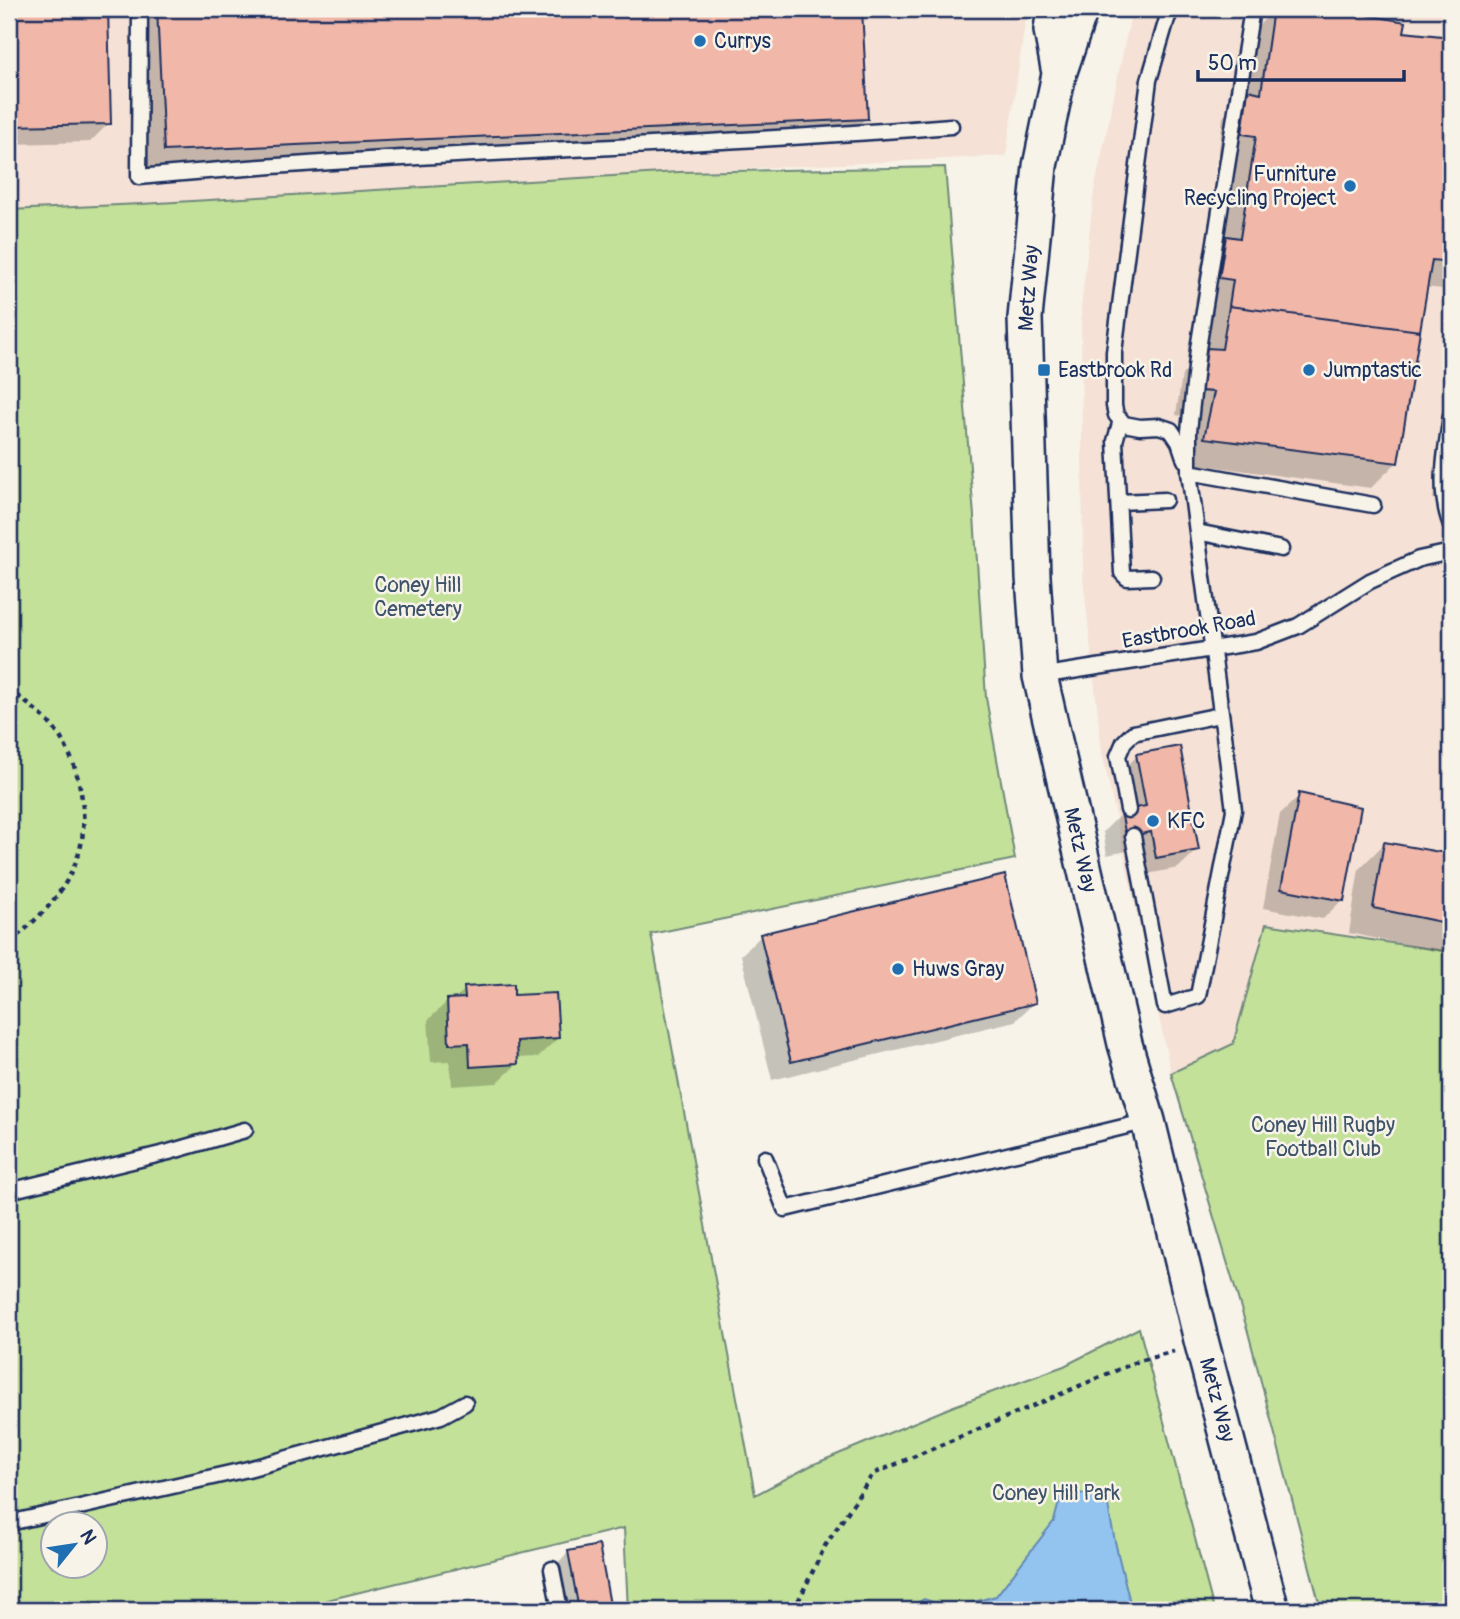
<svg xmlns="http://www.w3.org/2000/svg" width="1460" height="1619" font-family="Pangolin,sans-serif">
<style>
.built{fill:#f5e1d5}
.green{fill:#c3e199;stroke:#6f887c;stroke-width:2;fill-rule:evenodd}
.water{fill:#93c4ef;stroke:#6388b5;stroke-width:2}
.shadow{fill:#0003}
.building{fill:#f1b8a9;stroke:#1b2f5e;stroke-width:2}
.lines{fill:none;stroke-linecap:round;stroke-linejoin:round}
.service-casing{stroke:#1b2f5e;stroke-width:19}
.tertiary-casing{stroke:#1b2f5e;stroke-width:38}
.path{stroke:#1b2f5e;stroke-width:4.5;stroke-dasharray:5 5;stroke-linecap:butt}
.service{stroke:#f7f3e8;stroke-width:14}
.tertiary{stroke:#f7f3e8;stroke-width:33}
.poi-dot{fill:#1f6fb2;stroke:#f7f3e8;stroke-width:2.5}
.labels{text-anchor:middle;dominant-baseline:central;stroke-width:5;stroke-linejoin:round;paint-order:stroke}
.poi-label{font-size:21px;fill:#1b2f5e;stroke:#f7f3e8;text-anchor:start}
.street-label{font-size:21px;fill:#1b2f5e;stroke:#f7f3e8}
.park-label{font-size:21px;fill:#3d536a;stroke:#f7f3e8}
</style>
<rect width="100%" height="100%" fill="#f7f3e8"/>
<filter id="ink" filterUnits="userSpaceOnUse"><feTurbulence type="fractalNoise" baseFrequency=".0143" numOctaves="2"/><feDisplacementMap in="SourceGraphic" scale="14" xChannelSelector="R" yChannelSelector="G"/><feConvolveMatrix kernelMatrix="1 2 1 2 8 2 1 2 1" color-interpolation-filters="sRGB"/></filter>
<g filter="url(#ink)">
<!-- built -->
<path class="built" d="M9 9H1027L1006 156 679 172 141 204 9 210Z
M1132 9H1451V952L1266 924 1233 1044 1171 1073 1102 752 1083 577 1081 309 1094 192Z"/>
<!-- green -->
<path class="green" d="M945 167 974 516 986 698 1015 859 651 934 755 1495 812 1465 954 1406 1064 1366 1139 1328 1214 1610H628L624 1528 286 1610H9V210L141 204 679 172ZM52 1524H94V1566H52Z
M1266 924 1451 952V1610H1321L1248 1332 1171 1073 1233 1044Z"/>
<!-- water -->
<path class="water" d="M1062 1491 1107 1497C1111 1533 1122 1568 1130 1603V1610H905L924 1599 951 1608 996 1596 1054 1521Z"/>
<!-- shadow -->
<path class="shadow" d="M9 9H106L109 123 90 142 9 144Z
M145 9H861L866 118 847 137 146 170Z
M1267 9H1366L1364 16 1401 33 1451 39V290L1425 287 1396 463 1371 488 1180 462 1189 417 1176 415 1182 375 1201 356 1209 305 1195 303 1201 264 1218 247 1232 161 1218 159 1223 117 1239 102 1248 36 1266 18Z
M1451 409V501L1433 499 1444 416Z
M1137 756 1198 849 1178 868 1137 876 1132 850 1107 855 1103 832 1122 813 1118 775Z
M1300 795 1342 900 1323 919 1263 908 1280 814Z
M1451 832V954L1349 933 1359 869 1385 843 1447 855Z
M761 936 1035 1002 1015 1021 772 1080 741 955Z
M465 989 513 997 558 1038 538 1057 516 1058 517 1064 497 1083 452 1086 450 1061 431 1062 428 1020 448 1001H454Z
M597 1547 609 1610H557L549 1571 569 1552Z"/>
<!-- building -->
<path class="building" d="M9 9H108L111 124 9 126Z
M157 9H862L868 119 164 151Z
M1273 9 1289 11V9H1367L1366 15 1406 22 1404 32 1451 37V262L1432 260 1420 331 1229 306 1233 280 1219 278 1226 236 1240 238 1256 136 1242 134 1248 90 1261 93Z
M1229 306 1420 331 1398 463 1204 438 1214 392 1201 391 1207 348 1222 349Z
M1180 746 1199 850 1156 858 1151 832 1126 837 1121 811 1146 806 1136 754Z
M1299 793 1361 807 1344 901 1281 889Z
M1384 842 1451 854V924L1373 908Z
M1005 875 1036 1003 791 1062 760 934Z
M514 984V995L556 993 559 1038 517 1041 518 1064 470 1067 469 1043 449 1044 447 999 465 998 464 987Z
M599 1545 611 1610H579L568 1551Z"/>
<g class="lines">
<!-- service casing -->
<g class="service-casing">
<path id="service" d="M140 9 139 177C409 152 681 148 951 126
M1172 9 1167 19 1149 80 1114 352V406L1116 415 1124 424 1140 427 1159 426 1171 430 1179 442 1185 460
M1451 415C1446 452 1437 490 1451 525
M1121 420 1115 441 1122 573 1127 578 1152 577
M1189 472 1373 505
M1119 502 1165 500
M1197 532 1281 549
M1040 676 1256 642 1298 626 1370 581 1419 559 1451 552
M1128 810 1118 756 1124 742 1133 733 1220 715
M1133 836 1165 1006 1198 996 1234 810 1189 472V431L1198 349 1252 9
M765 1158 785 1209 1148 1121
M9 1191 169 1152 245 1130
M9 1523 248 1469 441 1416 465 1403
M552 1569 560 1610"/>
</g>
<!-- tertiary casing -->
<g class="tertiary-casing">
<path id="tertiary" d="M1054 9 1051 30 1058 68
M1081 9 1059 74 1040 166 1025 318 1033 577 1040 676 1125 1044 1148 1121 1202 1344 1272 1610"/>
</g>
<!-- path -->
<path class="path" d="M9 690C27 703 47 717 60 737 79 766 88 810 81 845 75 872 58 898 38 917 29 926 20 935 9 941
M794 1610 825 1546 873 1474 1136 1362 1174 1351"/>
<!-- service -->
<use href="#service" class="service"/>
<!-- tertiary -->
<use href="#tertiary" class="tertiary"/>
</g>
</g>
<!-- markers -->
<g class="poi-dot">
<circle cx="700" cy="41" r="7"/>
<circle cx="1350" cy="186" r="7"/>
<rect x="1037" y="363" width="14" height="14" rx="3.5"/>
<circle cx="1309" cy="370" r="7"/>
<circle cx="1153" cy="821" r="7"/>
<circle cx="898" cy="969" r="7"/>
</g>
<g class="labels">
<!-- poi labels -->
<g class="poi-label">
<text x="714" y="41">Currys</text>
<text x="1336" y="174" text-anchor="end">Furniture<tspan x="1336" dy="24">Recycling Project</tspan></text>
<text x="1058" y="370">Eastbrook Rd</text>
<text x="1323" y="370">Jumptastic</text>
<text x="1167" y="821">KFC</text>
<text x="912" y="969">Huws Gray</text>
</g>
<!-- street labels -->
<g class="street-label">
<text transform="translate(1029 288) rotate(-86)">Metz Way</text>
<text transform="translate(1189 630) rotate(-10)">Eastbrook Road</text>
<text transform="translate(1080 850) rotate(77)">Metz Way</text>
<text transform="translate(1217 1400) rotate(75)">Metz Way</text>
</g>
<!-- park labels -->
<g class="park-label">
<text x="418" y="585">Coney Hill<tspan x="418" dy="24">Cemetery</tspan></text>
<text x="1323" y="1125">Coney Hill Rugby<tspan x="1323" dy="24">Football Club</tspan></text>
<text x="1056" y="1493">Coney Hill Park</text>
</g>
</g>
<!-- margin -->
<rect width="1460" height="1619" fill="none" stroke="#f7f3e8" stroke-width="35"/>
<rect x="18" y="18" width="1425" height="1584" fill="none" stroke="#1b2f5e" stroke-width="2.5" filter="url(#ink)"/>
<!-- north arrow -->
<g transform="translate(74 1545) rotate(60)"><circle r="33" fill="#f7f3e8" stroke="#9fa5b1" stroke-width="2"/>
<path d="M0-5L12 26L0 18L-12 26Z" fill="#1f6fb2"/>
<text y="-10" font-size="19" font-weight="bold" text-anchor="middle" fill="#1b2f5e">N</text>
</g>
<!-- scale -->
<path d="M1198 70v10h206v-10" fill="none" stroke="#1b2f5e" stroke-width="3.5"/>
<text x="1208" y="70" font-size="21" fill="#1b2f5e" stroke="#f7f3e8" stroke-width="5" paint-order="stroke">50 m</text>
</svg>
